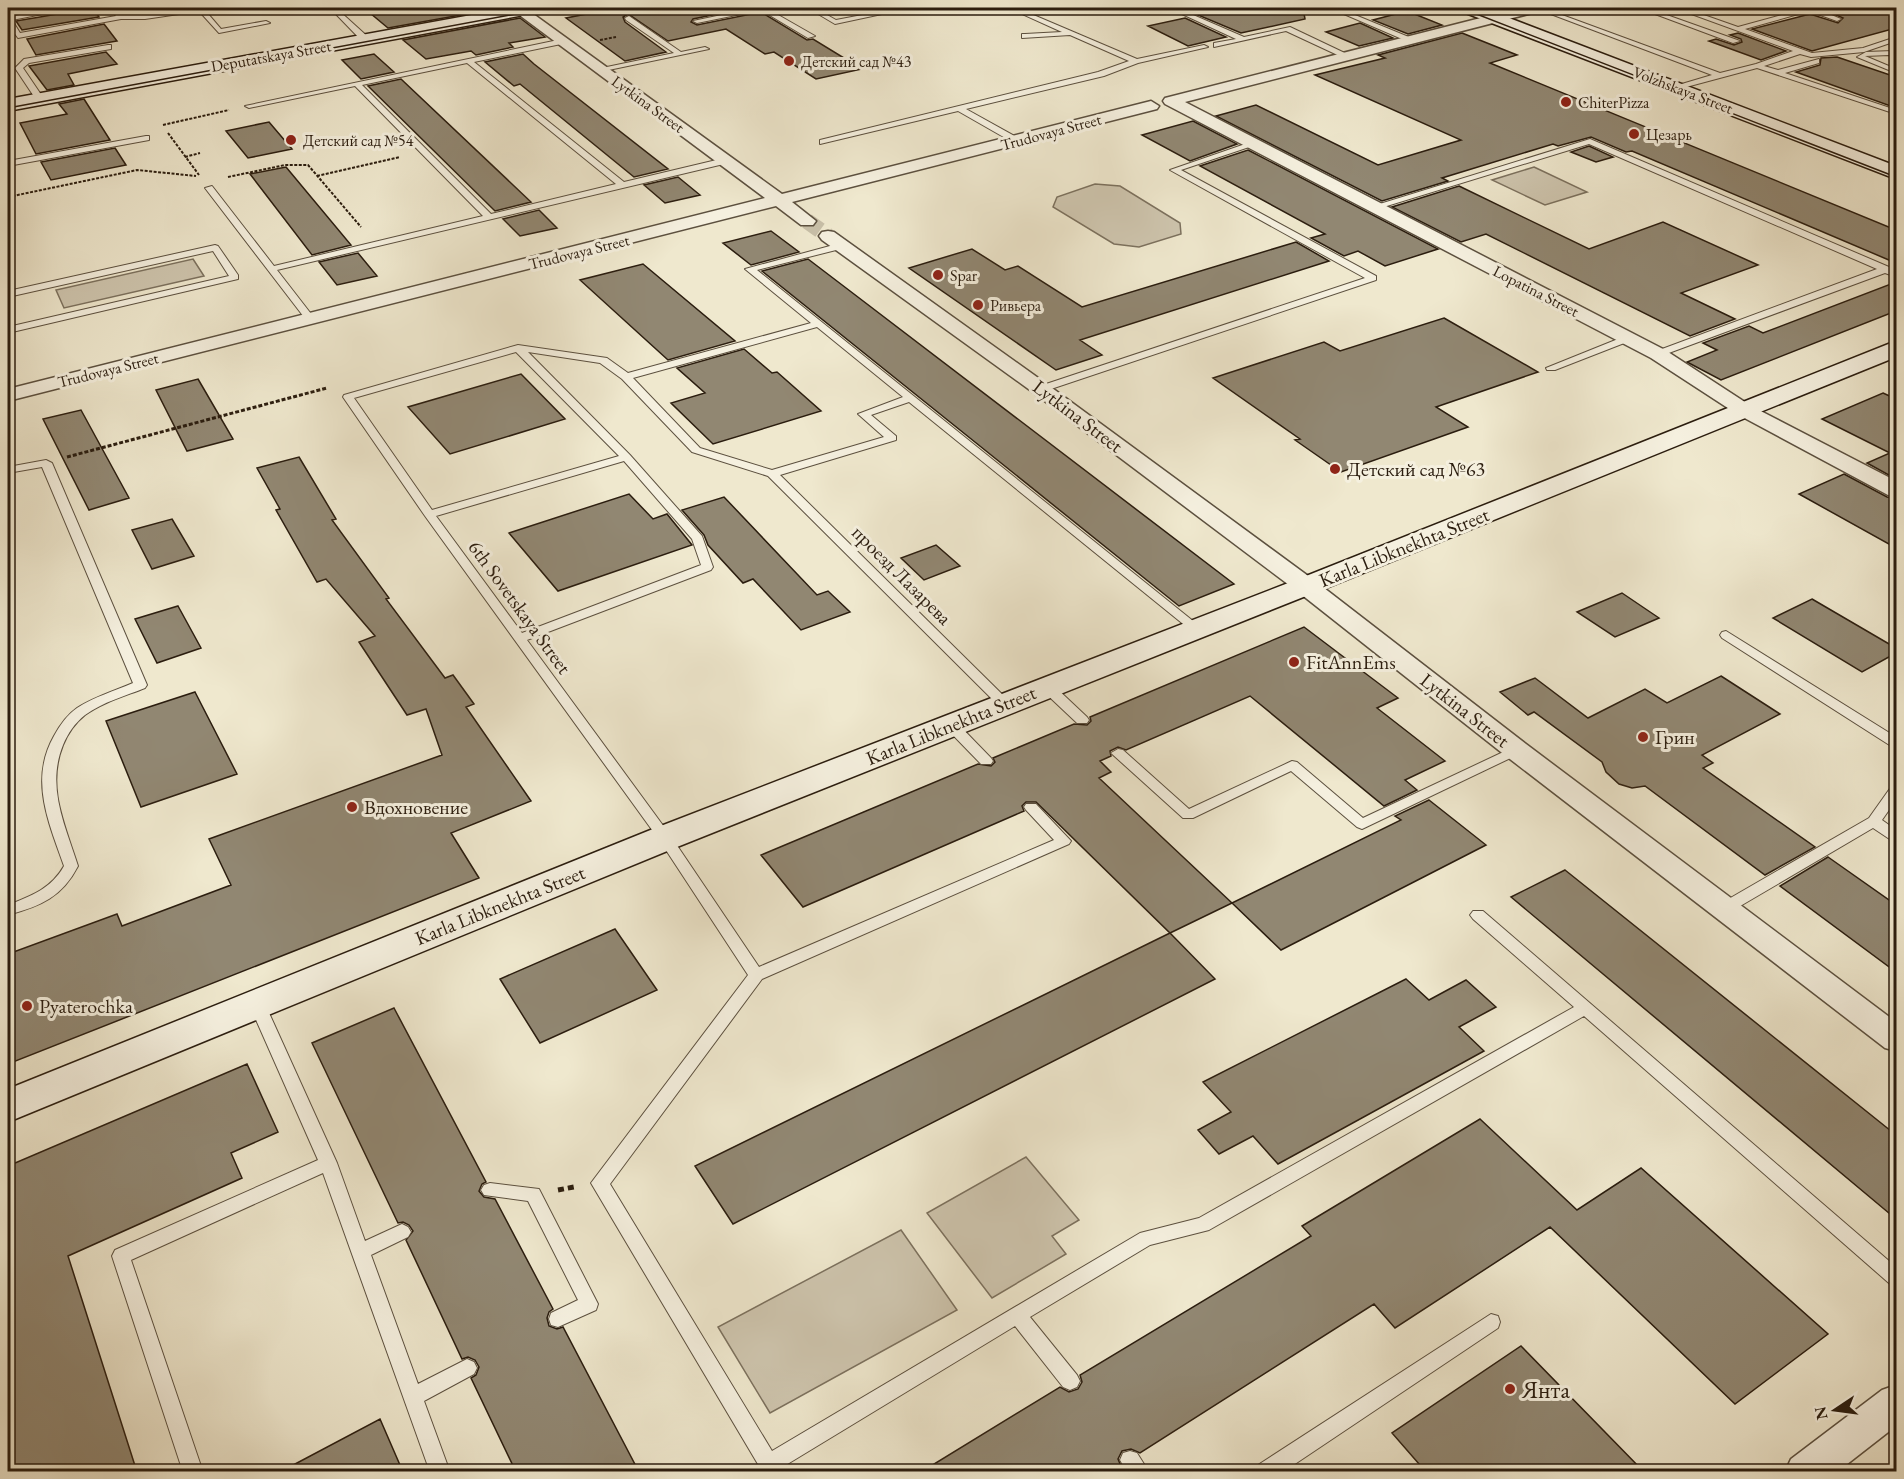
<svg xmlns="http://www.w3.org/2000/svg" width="1904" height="1479" font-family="'EB Garamond',serif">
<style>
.green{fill:#cec5ae;stroke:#7c715e;stroke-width:1.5}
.building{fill:#918772;stroke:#2b1d0f;stroke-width:1.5}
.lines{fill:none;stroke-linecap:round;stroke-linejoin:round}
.street-tunnel{stroke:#c8bfa8;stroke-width:16;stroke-dasharray:16 8;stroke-linecap:butt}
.lane-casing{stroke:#5c503f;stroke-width:2}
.street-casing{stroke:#5c503f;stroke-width:3}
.secondary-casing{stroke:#2b1d0f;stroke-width:3}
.path-far2{stroke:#2b1d0f;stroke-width:2;stroke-dasharray:3 1.5;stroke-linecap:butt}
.path-far1{stroke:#2b1d0f;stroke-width:3;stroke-dasharray:4 2;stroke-linecap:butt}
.path{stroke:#2b1d0f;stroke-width:5;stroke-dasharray:6 4;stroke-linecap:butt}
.lane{fill:#f5f0df;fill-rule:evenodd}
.street{fill:#f5f0df;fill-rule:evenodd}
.secondary{fill:#f5f0df;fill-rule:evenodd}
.tram{stroke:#2b1d0f;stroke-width:1.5}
.poi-dot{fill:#8f2418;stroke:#f5f0df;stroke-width:2}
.labels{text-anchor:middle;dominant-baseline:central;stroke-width:6;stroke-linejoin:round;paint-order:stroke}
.far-street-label{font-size:16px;fill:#2b1d0f;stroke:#f5f0df}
.far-poi-label{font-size:16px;fill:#2b1d0f;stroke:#f5f0df;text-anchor:start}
.street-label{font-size:20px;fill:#2b1d0f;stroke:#f5f0df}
.poi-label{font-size:20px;fill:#2b1d0f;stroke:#f5f0df;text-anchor:start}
.near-poi-label{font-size:24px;fill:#2b1d0f;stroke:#f5f0df;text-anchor:start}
</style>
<rect width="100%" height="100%" fill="#efe8ce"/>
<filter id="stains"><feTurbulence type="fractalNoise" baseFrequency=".00333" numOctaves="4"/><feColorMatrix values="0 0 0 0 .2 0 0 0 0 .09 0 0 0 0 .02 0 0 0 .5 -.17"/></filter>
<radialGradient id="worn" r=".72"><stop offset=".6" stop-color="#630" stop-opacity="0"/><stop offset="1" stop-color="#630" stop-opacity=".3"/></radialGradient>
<!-- green -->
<path class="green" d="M1534 167 1587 192 1545 205 1492 180Z
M1095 184 1120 186 1180 223 1181 234 1139 247 1114 244 1053 207 1057 197Z
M193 259 204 276 64 308 56 290Z
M1026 1157 1079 1220 1052 1236 1066 1254 992 1298 927 1213Z
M901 1230 957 1310 770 1413 718 1327Z"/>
<!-- building -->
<path class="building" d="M93 8 99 17 22 30 16 21Z
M364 8H500L388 28Z
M618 8H746L693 19 691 22 697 25 761 12 807 40 813 39 862 69 816 79 774 52 765 54 726 29 668 41 628 14 623 17 625 22 666 52 625 61 566 18Z
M1229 8H1303L1305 19 1241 33 1198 15Z
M1835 8H1896V28L1812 51 1752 29 1810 14 1838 23 1843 18 1825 10Z
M1407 11 1442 25 1408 34 1373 20Z
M520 18 545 37 509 43 513 47 476 55 471 51 426 59 403 40Z
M1185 18 1226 37 1188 46 1148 26Z
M1360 23 1393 38 1359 46 1326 32Z
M104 24 117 41 36 55 27 39Z
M1462 33 1517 55 1490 63 1896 230V263L1632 151 1626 152 1591 137 1558 146 1553 144 1442 178 1448 181 1382 201 1216 116 1256 105 1378 165 1461 140 1315 75 1385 58 1378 55Z
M1738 33 1786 51 1761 60 1709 41 1716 39 1734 45 1742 42 1741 39 1730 35Z
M106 52 117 64 68 74 74 85 47 90 29 66Z
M374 54 394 72 361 79 342 60Z
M523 54 534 64 668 169 634 177 520 84 514 86 485 62Z
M1837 57 1896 77V108L1796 72 1820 65 1821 58Z
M401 79 531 202 495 211 368 86Z
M84 99 110 140 36 154 20 123 67 114 59 104Z
M1193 121 1237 144 1190 161 1142 135Z
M269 122 292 149 248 158 226 131Z
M1589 146 1613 157 1596 162 1571 152Z
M115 148 126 165 51 180 41 162Z
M1248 150 1438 249 1385 266 1358 251 1344 256 1311 238 1325 234 1200 166Z
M286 167 351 245 312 255 250 174Z
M678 177 700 195 665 203 644 185Z
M1459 186 1589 249 1663 222 1758 265 1681 293 1735 319 1690 336 1486 234 1461 242 1392 207Z
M539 210 557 228 520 236 503 219Z
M771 231 799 252 751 265 723 243Z
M1296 242 1329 261 1080 340 1102 355 1056 370 909 268 972 249 1005 270 1018 266 1082 307Z
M358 253 377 276 337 285 319 262Z
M808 259 850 291 1234 584 1179 606 762 271Z
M643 264 735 341 668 360 580 280Z
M1896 282V311L1721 380 1687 362 1717 350 1703 343 1749 326 1763 333Z
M1444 318 1538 372 1436 407 1468 427 1341 472 1295 440 1300 439 1213 378 1324 342 1340 351Z
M744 349 772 373 777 372 821 411 713 444 671 403 705 393 677 368Z
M521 374 565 419 450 454 408 407Z
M198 379 233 439 187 451 156 390Z
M1883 393 1896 399V479L1867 463 1890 453 1822 419Z
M81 410 129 498 89 510 43 419Z
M299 457 336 519 332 520 389 598 386 599 445 678 453 675 474 704 466 707 531 801 451 833 479 878 8 1064V954L117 914 122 926 231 885 209 839 442 755 426 709 407 715 359 642 375 636 326 579 317 582 276 510 280 509 257 468Z
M1844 474 1887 497 1896 499V548L1799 494Z
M629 494 653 519 667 514 692 545 558 591 509 533Z
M724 497 817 595 828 591 850 612 801 630 753 579 743 583 708 545 704 535 682 510Z
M172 519 194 556 152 569 132 530Z
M936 545 960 566 924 580 901 558Z
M1622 593 1659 618 1615 637 1577 612Z
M1812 599 1896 648V653L1862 672 1773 618Z
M178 606 201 648 157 663 135 619Z
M1304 627 1398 698 1377 708 1445 761 1405 780 1417 790 1384 806 1250 696 1126 750 1118 747 1110 751 1111 756 1100 761 1111 772 1099 778 1232 903 1170 933 1036 802H1026L1022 806 1024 811 803 907 761 855 978 764 991 766 995 762 993 758 1074 724 1087 725 1091 721 1090 717Z
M1721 676 1780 714 1702 755 1713 763 1703 768 1815 847 1765 875 1645 786 1632 788 1619 784 1606 772 1602 762 1534 712 1528 715 1500 692 1535 678 1588 718 1645 689 1667 703Z
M195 692 237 774 141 807 106 721Z
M1429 800 1486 845 1281 950 1232 903 1401 820 1395 816Z
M1828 857 1896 905V972L1780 886Z
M1565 870 1896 1135V1219L1511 897Z
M615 929 657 990 540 1043 500 979Z
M1170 933 1215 979 733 1224 695 1166Z
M1406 979 1429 1000 1466 980 1496 1007 1459 1027 1484 1051 1278 1164 1253 1136 1219 1154 1198 1130 1231 1112 1203 1082Z
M394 1008 486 1182 482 1184 479 1191 484 1197 495 1199 553 1309 549 1312 547 1318 549 1326 557 1329 563 1327 639 1472H516L471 1378 476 1375 479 1367 475 1360 468 1357 462 1359 406 1240 413 1231 409 1225 403 1222 398 1223 312 1043Z
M247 1064 278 1132 231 1153 242 1178 68 1256 137 1472H8V1166Z
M1480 1119 1577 1210 1641 1168 1828 1334 1735 1404 1550 1227 1395 1328 1374 1304 1140 1453 1131 1449 1122 1451 1118 1459 1121 1466 1111 1472H921L1060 1387 1069 1392 1078 1389 1082 1382 1080 1375 1311 1236 1302 1226Z
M1521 1346 1644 1472H1426L1392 1433Z
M380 1419 403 1472H280Z"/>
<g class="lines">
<!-- street-tunnel -->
<path class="street-tunnel" d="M807 221 828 236"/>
<!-- lane casing -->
<g class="lane-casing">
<path id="lane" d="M61 8H73L12 20 20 33 116 16 109 8H115L123 15H145L203 8 221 29 266 21 270 23 219 33 199 11 145 19H121L18 38 8 24V17Z
M330 8H336L368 37V41H362Z
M755 8H766L815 36 808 38 761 10 697 23 693 21Z
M808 8H815L836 20 899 8H910L835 24Z
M1009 8H1017L1137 59 1204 45 1208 47 1138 63 1104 76 966 109 1020 139V143H1014L958 111 820 144V140L1098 72 1129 61 1070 35 1022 38V34H1025L1062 32Z
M1169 8H1177L1244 37 1290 27 1351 56 1344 58 1286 31 1214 47V43L1236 39Z
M1330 8H1338L1416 40 1409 42Z
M1535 8H1543L1720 73 1756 64 1793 51 1675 8 1693 11 1721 8 1720 9 1701 14 1738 27 1807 8H1817V9L1841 19 1837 21 1809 11 1745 29 1812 53 1863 48 1896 37V41L1864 52 1811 57 1800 54 1764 66 1778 70 1819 59V63L1785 73 1896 110V114L1757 68 1675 90V86L1712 75Z
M1639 8H1647L1740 41 1733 43Z
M629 16 681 52 705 47 709 49 599 72 598 70 602 68 674 53 626 20 625 18Z
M563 39 567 41 566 43 474 62 624 182 725 158 728 159V163L277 270 315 319 310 322 307 321 205 188 212 186 274 266 483 216 355 86 249 108 245 106ZM467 63 616 184 491 214 362 85Z
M108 45H111V49L29 63 23 68 44 99 43 101H37L15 68 24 59Z
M1893 51 1896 53V58L1889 55 1865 56 1896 69V73L1857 57 1866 52Z
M146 136H149V140L8 166V161Z
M1590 139 1889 267 1896 271V277L1885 273 1658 357 1653 354 1654 352 1877 269 1589 144 1377 209 1370 207Z
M1251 142 1258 144 1181 170 1376 276V280L1045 391H1037V387L1365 278 1170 170Z
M841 243 846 246 844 248 757 270 1203 629 1201 632H1193L909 402 871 415 896 436V440L780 475 1012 704 1005 708 1000 707 768 476 692 452 622 379 600 363 528 352 630 455 702 536 713 567 711 570 527 640 670 835 759 967 1054 840 1026 810 1024 807 1026 804H1036L1071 841 1069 844 762 979 610 1184 772 1451 1140 1233 1199 1218 1574 1007 1473 919 1470 915 1473 911H1483L1896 1267V1286L1890 1284 1584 1016 1209 1230 1150 1245 1030 1317 1077 1375 1080 1381 1077 1387 1070 1390 1063 1387 1015 1326 776 1471H762L591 1183 748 975 660 841 425 516 343 397 344 395 518 345 607 358 628 373 811 323 745 269ZM817 327 903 397 858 414 884 437 772 470 700 448 633 378ZM516 352 619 456 432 510 354 398ZM624 461 692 539 701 565 522 633 436 516Z
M215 245 218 246 238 275V279L8 333V327L229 276 213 251 8 297V291Z
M1628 335 1632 336V340L1555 370H1547L1546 368Z
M46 460 52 463 147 685 145 688C125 696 103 702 85 715 75 723 68 733 63 745 46 787 65 825 78 866 62 897 41 906 8 915V905C31 896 51 889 64 866 49 823 29 780 54 736 60 725 67 715 77 708 94 697 114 691 133 683L42 467 8 473V467Z
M1726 631 1896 737V747L1891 746 1722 638 1720 635 1722 632Z
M1047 683 1052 684 1087 717 1089 720 1087 723H1077L1042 690 1040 687Z
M952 722 957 723 991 758 993 761 991 764H981L947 729 945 726 947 723Z
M1516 746 1523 750 1521 753 1362 829 1357 827 1291 771 1193 818H1183L1111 753 1118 749 1123 750 1189 809 1292 761 1297 762 1363 818Z
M1896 785V800L1882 820 1896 830V842L1891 840 1873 828 1730 912H1720L1718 908 1720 904 1869 818 1891 787Z
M257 998 263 1000 265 1004 337 1163 365 1241 402 1224 408 1227 411 1232 408 1237 371 1255 418 1384 467 1359 474 1362 477 1368 474 1374 424 1401 450 1472H430L323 1173 131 1260 203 1472H183L112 1256 115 1250 318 1160 249 1004 251 1000Z
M490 1183 539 1189 598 1304 596 1310 558 1327 551 1325 549 1319 551 1313 578 1300 528 1201 484 1195 481 1190 484 1185Z
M1491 1314 1498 1316 1500 1322 1498 1328 1283 1472H1255L1258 1465Z
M1130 1451 1137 1453 1149 1472H1127L1120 1460 1123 1453Z"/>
</g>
<!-- street casing -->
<g class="street-casing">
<path id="street" d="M510 8H525L782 194 1151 101 1159 106 1157 109 792 202 816 221 813 225H801L776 206 8 401V389L765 198Z
M1520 8H1542L1540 11 1185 102 1665 350 1751 406 1896 481V497L1888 495 1737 414 1651 358 1165 104 1163 101 1165 98Z
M828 231 834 232 1048 385 1315 581 1526 744 1896 1022V1051L1885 1048 1506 756 1297 591 1034 393 822 240 819 236 822 232Z
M1896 1385V1426L1837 1472H1785L1791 1459 1882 1390Z"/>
</g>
<!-- secondary casing -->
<g class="secondary-casing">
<path id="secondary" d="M510 8H544L541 12 535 13 8 111V99Z
M1461 8H1483L1896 166V179L1463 12Z
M1896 341V357L1316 592 677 847 8 1122V1089L653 829 1296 580Z"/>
</g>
<!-- path-far2 -->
<path class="path-far2" d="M600 40 616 37
M163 125 229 110
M168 133 199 175
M185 157 200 153
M317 176 400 157
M228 177 285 165H308L361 227
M8 197 137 170 196 176"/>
<!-- path-far1 -->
<path class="path-far1" d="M67 457 327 388"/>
<!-- path -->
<path class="path" d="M558 1190 574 1187"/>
<!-- lane -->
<use href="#lane" class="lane"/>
<!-- street -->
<use href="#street" class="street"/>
<!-- secondary -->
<use href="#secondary" class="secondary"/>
<!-- tram -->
<path class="tram" d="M1461 8 1896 177
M8 108 548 8"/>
</g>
<!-- markers -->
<g class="poi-dot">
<circle cx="789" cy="61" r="6"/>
<circle cx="1566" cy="102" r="6"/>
<circle cx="1634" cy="134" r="6"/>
<circle cx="291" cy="140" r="6"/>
<circle cx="938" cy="275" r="6"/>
<circle cx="978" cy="305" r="6"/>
<circle cx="1335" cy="469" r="6"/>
<circle cx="1294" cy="662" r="6"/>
<circle cx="1643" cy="737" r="6"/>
<circle cx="352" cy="807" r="6"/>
<circle cx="27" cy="1006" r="6"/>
<circle cx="1510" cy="1389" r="6"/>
</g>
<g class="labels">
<!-- far-street labels -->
<g class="far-street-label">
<text transform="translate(271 56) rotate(-10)">Deputatskaya Street</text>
<text transform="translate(1683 90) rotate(21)">Volzhskaya Street</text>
<text transform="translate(648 104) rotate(36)">Lytkina Street</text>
<text transform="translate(1051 132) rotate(-15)">Trudovaya Street</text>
<text transform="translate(579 252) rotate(-14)">Trudovaya Street</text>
<text transform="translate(1536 291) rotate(27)">Lopatina Street</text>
<text transform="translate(108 370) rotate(-14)">Trudovaya Street</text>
</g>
<!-- far-poi labels -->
<g class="far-poi-label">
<text x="801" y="61">Детский сад №43</text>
<text x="1578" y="102">ChiterPizza</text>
<text x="1646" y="134">Цезарь</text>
<text x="303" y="140">Детский сад №54</text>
<text x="950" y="275">Spar</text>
<text x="990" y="305">Ривьера</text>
</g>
<!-- street labels -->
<g class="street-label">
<text transform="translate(1078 416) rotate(37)">Lytkina Street</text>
<text transform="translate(1404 547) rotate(-22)">Karla Libknekhta Street</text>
<text transform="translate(902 575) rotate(45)">проезд Лазарева</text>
<text transform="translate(520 607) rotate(54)">6th Sovetskaya Street</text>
<text transform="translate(1465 710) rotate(38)">Lytkina Street</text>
<text transform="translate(951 725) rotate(-22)">Karla Libknekhta Street</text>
<text transform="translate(500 905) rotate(-22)">Karla Libknekhta Street</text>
</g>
<!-- poi labels -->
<g class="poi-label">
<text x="1347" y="469">Детский сад №63</text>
<text x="1306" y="662">FitAnnEms</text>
<text x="1655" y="737">Грин</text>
<text x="364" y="807">Вдохновение</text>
<text x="39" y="1006">Pyaterochka</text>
</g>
<!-- near-poi labels -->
<g class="near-poi-label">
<text x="1522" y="1389">Янта</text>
</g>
</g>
<!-- margin -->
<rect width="1904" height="1479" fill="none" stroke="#efe8ce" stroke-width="30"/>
<rect x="9" y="9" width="1886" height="1461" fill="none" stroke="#2b1d0f" stroke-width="3"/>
<rect x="15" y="15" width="1874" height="1449" fill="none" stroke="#2b1d0f" stroke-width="1.5"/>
<!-- north arrow -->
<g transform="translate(1835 1410) rotate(257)" stroke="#f5f0df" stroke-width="4.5" paint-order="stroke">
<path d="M0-4.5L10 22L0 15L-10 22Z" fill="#2b1d0f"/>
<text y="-9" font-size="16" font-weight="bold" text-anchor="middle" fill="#2b1d0f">N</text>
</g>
<rect width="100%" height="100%" filter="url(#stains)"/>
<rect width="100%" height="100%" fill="url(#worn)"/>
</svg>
